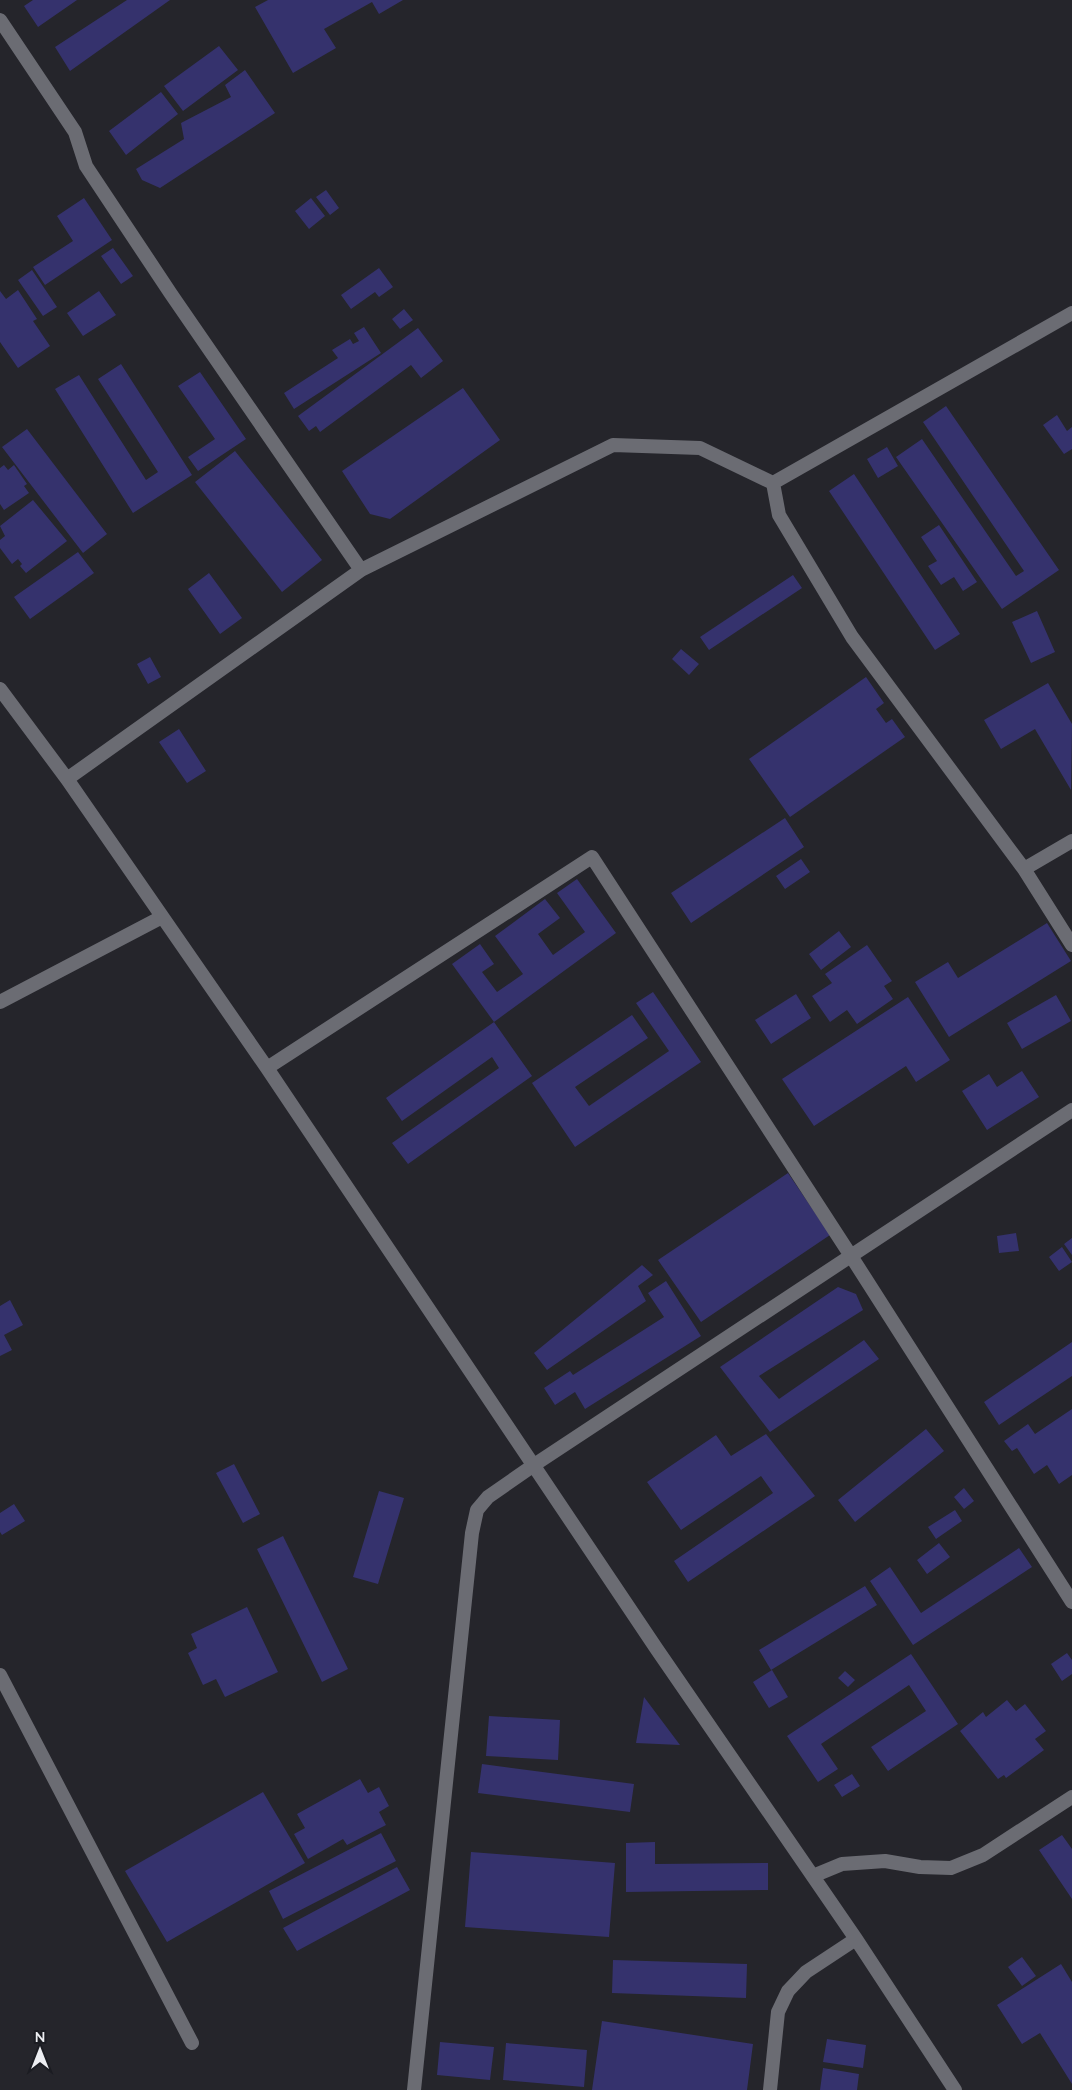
<svg xmlns="http://www.w3.org/2000/svg" width="1072" height="2090" font-family="Mulish,sans-serif">
<style>
.building{fill:#35326d}
.lines{fill:none;stroke-linecap:round;stroke-linejoin:round}
.minor{stroke:#6b6c73;stroke-width:14}
</style>
<rect width="100%" height="100%" fill="#25252b"/>
<!-- building -->
<path class="building" d="M33 0H77L38 27 24 6Z
M127 0H170L70 71 55 47Z
M268 0H403L379 14 372 2 324 29 336 48 293 73 255 7Z
M219 46 238 70 183 111 164 86Z
M245 70 275 113 160 188 142 180 136 169 184 139 181 123 231 97 225 85Z
M161 92 178 114 126 155 109 131Z
M326 190 339 208 330 215 316 197Z
M84 198 112 240 45 285 33 267 73 241 57 216Z
M311 198 325 216 309 229 295 211Z
M113 248 133 276 121 284 101 256Z
M379 268 393 287 379 297 375 292 351 309 341 295Z
M32 270 57 307 43 316 18 280Z
M18 290 37 319 33 321 50 346 18 368 0 342V291L6 299Z
M99 291 116 315 83 336 67 313Z
M404 309 413 320 400 329 392 319Z
M364 327 381 353 294 409 284 393 338 358 332 350 350 339 353 344 359 341 354 333Z
M418 328 443 361 421 378 411 365 320 432 316 426 309 431 298 416Z
M121 364 192 475 133 513 55 389 79 375 146 480 158 472 98 379Z
M200 372 246 439 198 471 188 457 215 439 178 386Z
M463 388 500 440 390 519 370 514 342 471Z
M946 406 1059 570 1002 609 896 457 922 439 1016 576 1024 571 923 422Z
M1057 415 1067 431 1072 427V449L1064 454 1043 425Z
M27 429 107 534 83 553 2 447Z
M887 447 898 466 878 478 867 459Z
M235 451 322 560 282 592 195 482Z
M4 465 8 470 14 465 27 484 24 486 29 493 4 510 0 504V468Z
M854 474 960 634 935 650 829 491Z
M33 500 67 541 26 573 20 566 22 564 18 559 12 564 0 548V540L5 536 0 526Z
M939 525 977 582 963 591 954 577 941 585 928 566 937 561 921 537Z
M78 552 94 573 30 619 14 597Z
M209 573 242 618 220 634 188 589Z
M793 575 802 588 709 650 700 637Z
M1037 611 1055 652 1031 663 1012 622Z
M681 649 699 664 689 675 672 659Z
M150 657 161 677 148 684 137 664Z
M866 677 884 703 876 709 886 723 892 719 905 737 790 817 749 759Z
M1048 683 1072 724 1071 790 1035 729 1001 749 984 720Z
M179 729 206 771 187 783 159 742Z
M785 818 804 847 691 923 671 893Z
M801 859 810 872 785 889 776 876Z
M577 879 616 933 494 1022 452 964 480 944 494 964 482 972 497 992 523 974 495 936 545 899 560 918 538 934 553 955 585 932 557 893Z
M1047 923 1071 961 949 1037 915 982 948 962 958 978Z
M839 931 851 947 821 970 809 954Z
M867 945 892 981 884 986 893 999 857 1024 847 1010 830 1022 812 996 832 983 825 974Z
M653 992 701 1062 575 1147 532 1083 632 1015 648 1038 575 1087 589 1106 669 1051 636 1003Z
M796 994 811 1018 771 1044 755 1020Z
M1056 995 1071 1021 1022 1049 1007 1023Z
M908 997 950 1060 916 1082 906 1066 814 1126 782 1079Z
M494 1022 532 1076 408 1164 392 1143 499 1068 492 1057 402 1121 386 1098Z
M1022 1071 1039 1097 987 1130 962 1091 989 1074 997 1087Z
M788 1173 830 1235 701 1322 658 1260Z
M1016 1233 1019 1251 999 1253 997 1236Z
M1072 1238V1255L1064 1244Z
M1062 1247 1072 1262 1059 1271 1049 1257Z
M642 1265 653 1275 638 1286 646 1301 547 1370 534 1353Z
M666 1281 701 1336 585 1409 575 1392 555 1405 544 1388 570 1371 573 1375 664 1317 648 1293Z
M838 1287 856 1294 863 1310 759 1376 779 1399 864 1340 879 1359 770 1432 720 1367Z
M10 1300 23 1325 4 1335 12 1350 0 1356V1306Z
M1072 1342V1376L999 1425 984 1402Z
M1072 1409V1475L1059 1484 1047 1465 1034 1474 1017 1448 1012 1451 1004 1441 1028 1424 1035 1434Z
M926 1429 944 1451 855 1522 838 1500Z
M766 1434 815 1496 688 1582 674 1561 773 1493 761 1476 681 1530 647 1482 716 1435 731 1456Z
M234 1464 260 1514 243 1523 216 1473Z
M964 1488 974 1501 964 1509 954 1497Z
M379 1491 404 1498 378 1584 353 1577Z
M14 1504 25 1521 2 1535 0 1532V1513Z
M955 1510 962 1521 936 1539 928 1527Z
M283 1536 348 1669 322 1682 257 1549Z
M939 1543 950 1557 927 1574 917 1560Z
M1019 1548 1032 1567 913 1645 870 1581 890 1567 921 1613Z
M865 1586 877 1605 771 1670 759 1650Z
M247 1607 278 1672 225 1697 216 1679 203 1685 188 1653 197 1648 191 1634Z
M1067 1653 1072 1660V1674L1062 1681 1051 1664Z
M911 1654 958 1724 888 1771 871 1747 926 1711 909 1685 821 1744 838 1769 818 1782 787 1736Z
M772 1670 788 1697 769 1708 753 1682Z
M845 1671 855 1680 848 1687 838 1678Z
M644 1697 680 1745 636 1743Z
M1007 1700 1016 1711 1025 1704 1046 1731 1035 1739 1044 1750 1006 1778 1004 1775 998 1779 960 1731 983 1712 986 1717Z
M489 1716 560 1720 558 1760 486 1756Z
M482 1764 634 1784 630 1812 478 1793Z
M852 1774 860 1786 842 1797 834 1785Z
M360 1779 368 1793 379 1787 389 1806 379 1812 386 1825 347 1845 343 1839 308 1859 294 1834 305 1828 297 1814Z
M263 1792 305 1863 167 1942 125 1871Z
M381 1833 396 1861 283 1919 269 1891Z
M1062 1835 1072 1849V1899L1039 1850Z
M655 1842V1864L768 1863V1890L626 1892V1843Z
M471 1852 615 1863 609 1937 465 1927Z
M397 1867 410 1890 297 1951 283 1928Z
M1022 1957 1036 1976 1022 1986 1008 1967Z
M613 1960 747 1964 746 1998 612 1993Z
M1061 1964 1072 1982V2084L1040 2033 1022 2044 997 2005Z
M602 2021 753 2044 747 2090H592Z
M827 2039 866 2045 863 2068 823 2062Z
M440 2042 494 2047 490 2080 437 2075Z
M506 2043 587 2050 584 2087 503 2080Z
M823 2068 859 2074 857 2090H820Z"/>
<g class="lines">
<!-- minor -->
<path class="minor" d="M0 20 75 132 86 166 171 294 361 570
M773 483 779 515 852 637 1024 869 1072 945
M773 483 1072 313
M0 689 67 779 267 1068 656 1648 856 1939 955 2090
M67 779 361 570 613 445 700 448 773 483
M1024 869 1072 841
M0 1002 162 917
M267 1068 592 857 851 1256 1072 1602
M0 1675 192 2043
M813 1876 842 1864 885 1861 920 1867 951 1868 983 1855 1072 1797
M414 2090 472 1533 477 1510 488 1497 534 1465 1072 1110
M770 2090 778 2012 788 1991 806 1972 856 1939"/>
</g>
<!-- north arrow -->
<g transform="translate(40 2050)" stroke="#1b1c22" stroke-width="4" paint-order="stroke">
<path d="M0-4L9 19L0 12L-9 19Z" fill="#ecedf1"/>
<text y="-8" font-size="14" font-weight="bold" text-anchor="middle" fill="#ecedf1">N</text>
</g>
</svg>
